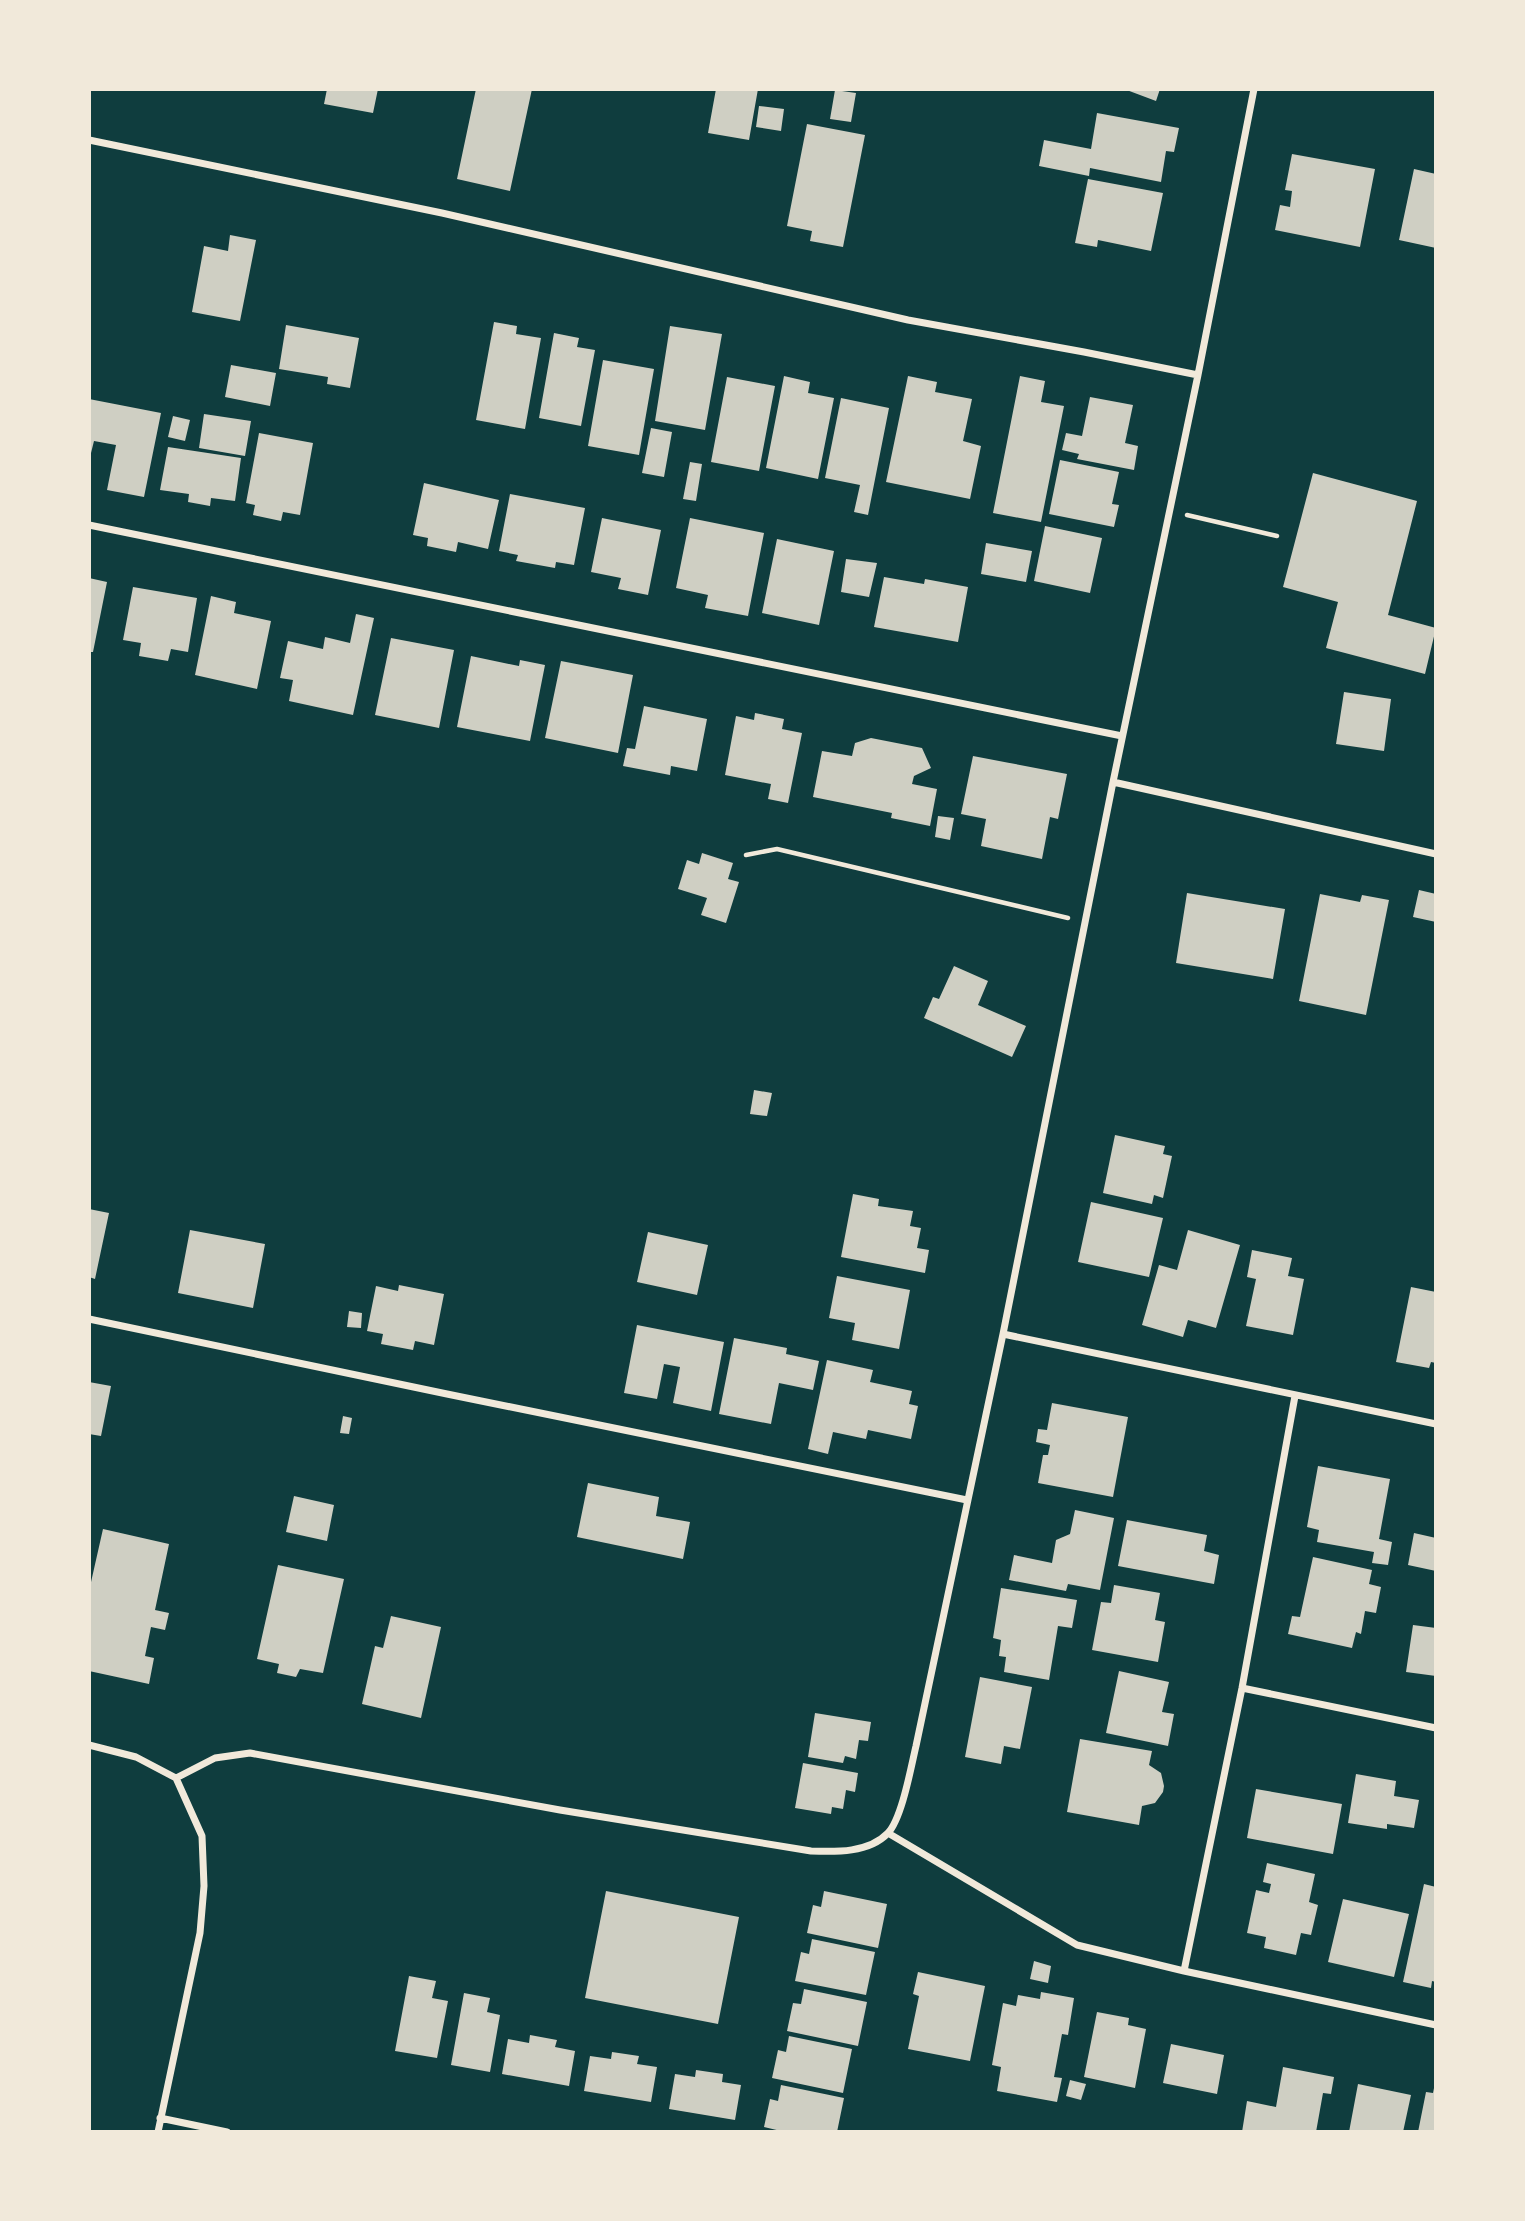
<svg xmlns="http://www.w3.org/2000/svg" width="1525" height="2221" font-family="Inter,sans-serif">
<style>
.building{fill:#cfcfc3}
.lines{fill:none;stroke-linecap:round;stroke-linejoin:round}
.path{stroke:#f1e9da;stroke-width:4.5}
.minor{stroke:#f1e9da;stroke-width:7}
</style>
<rect width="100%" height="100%" fill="#0f3d3e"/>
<!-- building -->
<path class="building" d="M327 89H378L373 113 324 104Z
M476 89H532L510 191 457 179Z
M716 89H758L749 140 708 133Z
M1124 89H1160L1156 101Z
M835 90 856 93 851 122 830 119Z
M759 106 784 109 781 131 756 127Z
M1097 113 1179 128 1174 152 1166 151 1161 182 1090 168 1089 176 1039 166 1044 140 1091 149Z
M807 124 865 135 843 247 810 241 812 231 787 226Z
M1292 154 1375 169 1360 247 1275 230 1280 205 1290 207 1292 191 1285 190Z
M1414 169 1436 174V248L1399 240Z
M1088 179 1163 193 1151 251 1098 240 1097 247 1075 243Z
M230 235 256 240 240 321 192 312 204 246 228 251Z
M494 322 517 326 516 334 541 338 525 429 476 420Z
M286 325 359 338 350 388 327 384 328 377 279 369Z
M670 326 722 334 705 430 655 421Z
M554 333 579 338 577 347 595 350 581 426 539 418Z
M603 360 654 369 639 455 588 446Z
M231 365 276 373 270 406 225 397Z
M784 376 810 382 808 393 834 398 818 479 766 468Z
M908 376 937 382 935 392 972 399 963 441 981 446 970 499 886 482Z
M1020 376 1045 381 1041 402 1064 406 1041 522 993 513Z
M727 377 775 386 759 471 711 462Z
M1090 397 1133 405 1125 443 1138 446 1134 470 1077 459 1079 454 1062 450 1066 433 1082 436Z
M841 398 889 408 868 515 854 512 860 485 825 478Z
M89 399 161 413 144 497 107 490 116 445 94 441 89 461Z
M204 414 251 421 245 456 199 448Z
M173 416 190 420 185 441 168 437Z
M651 428 672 432 664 477 642 473Z
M259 433 313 443 300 515 283 512 281 521 253 515 255 505 246 503Z
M168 447 241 458 235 501 211 498 210 506 188 502 189 494 160 490Z
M1060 460 1119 472 1112 504 1119 505 1114 527 1049 514Z
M690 462 702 464 696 501 683 499Z
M1313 473 1417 501 1388 615 1436 628 1425 674 1326 648 1338 602 1283 587Z
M424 483 499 500 488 549 458 542 456 552 427 546 428 538 413 535Z
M510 494 585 508 574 565 556 562 555 568 516 561 518 555 499 551Z
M602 518 661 530 648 595 618 589 621 578 591 572Z
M690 518 764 533 748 616 705 608 708 595 676 588Z
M1045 526 1102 538 1090 593 1034 581Z
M777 539 834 551 819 625 762 613Z
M986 543 1032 551 1026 582 981 574Z
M846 559 877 563 869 597 841 592Z
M884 577 924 584 925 579 968 587 958 642 874 627Z
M89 578 107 582 93 652H89Z
M133 587 197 598 188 652 171 649 168 661 139 656 141 643 123 640Z
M211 596 236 602 234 613 271 621 257 689 195 675Z
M356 614 374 618 353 715 289 701 293 680 280 678 288 641 323 649 325 637 350 643Z
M391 638 454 650 439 728 375 715Z
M471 656 519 666 520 660 545 665 530 741 457 727Z
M561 661 633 675 618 753 545 738Z
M1344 692 1391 699 1384 751 1336 744Z
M644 706 707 719 697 771 671 766 670 775 623 766 627 748 635 749Z
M755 713 784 719 782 729 802 733 788 803 768 799 771 784 725 775 736 716 754 720Z
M871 738 922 748 931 768 914 776 912 784 937 789 930 826 891 818 892 813 813 797 822 751 852 756 855 743Z
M973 756 1067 774 1058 819 1050 817 1042 859 981 846 986 819 961 814Z
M938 816 954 818 950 840 935 837Z
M702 853 733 863 728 879 739 882 726 923 701 915 707 898 678 889 687 860 699 864Z
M1419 890 1436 894V922L1413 917Z
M1187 893 1285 909 1273 979 1176 963Z
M1320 894 1360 902 1362 895 1389 900 1366 1015 1299 1001Z
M954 966 988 981 978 1005 1026 1026 1012 1057 924 1018 933 997 939 999Z
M754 1090 772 1093 767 1116 750 1114Z
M1115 1135 1165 1146 1163 1154 1172 1156 1163 1198 1154 1195 1152 1204 1103 1193Z
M853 1194 879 1199 878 1206 913 1211 910 1226 921 1228 917 1248 929 1250 925 1273 841 1257Z
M1091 1202 1163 1218 1149 1277 1078 1262Z
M89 1209 109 1213 95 1279 89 1277Z
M190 1230 265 1244 253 1308 178 1293Z
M1188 1230 1240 1245 1216 1328 1188 1320 1183 1337 1142 1325 1159 1265 1177 1270Z
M648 1232 708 1245 697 1295 637 1282Z
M1252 1250 1292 1258 1288 1276 1304 1279 1293 1335 1246 1326 1256 1279 1247 1277Z
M837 1276 910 1290 899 1349 852 1340 855 1323 829 1318Z
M399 1285 444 1294 434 1345 415 1341 413 1350 381 1344 383 1334 367 1331 376 1286 398 1291Z
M1411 1287 1436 1292V1363L1431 1362 1429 1368 1396 1362Z
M349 1311 362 1313 361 1328 347 1327Z
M637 1325 724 1342 711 1411 673 1403 680 1367 664 1364 657 1399 624 1393Z
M734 1338 787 1348 786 1354 819 1361 813 1390 779 1383 771 1424 719 1414Z
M827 1360 873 1370 870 1382 912 1391 909 1404 918 1406 911 1439 868 1430 866 1439 833 1432 828 1454 808 1449Z
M89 1382 111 1386 101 1436 89 1434Z
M1052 1403 1128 1417 1113 1497 1038 1483 1043 1455H1048L1050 1445 1036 1442 1038 1429 1047 1430Z
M343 1416 352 1418 349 1434 340 1433Z
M1318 1466 1390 1479 1379 1539 1392 1542 1388 1565 1372 1563 1374 1552 1317 1542 1319 1530 1307 1527Z
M588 1483 659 1497 656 1516 690 1522 683 1559 577 1537Z
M294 1496 334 1505 327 1541 286 1532Z
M1075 1510 1114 1518 1100 1590 1068 1584 1066 1591 1009 1580 1014 1555 1052 1563 1056 1540 1070 1534Z
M1127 1520 1207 1535 1204 1551 1219 1555 1214 1584 1118 1566Z
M103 1529 169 1544 155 1610 169 1613 165 1630 151 1627 145 1656 154 1658 149 1684 89 1671V1591Z
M1414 1533 1436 1538V1571L1408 1565Z
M1313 1557 1372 1570 1369 1584 1381 1587 1376 1613 1365 1611 1361 1634 1356 1632 1352 1648 1288 1634 1292 1616 1300 1617Z
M278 1565 344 1579 323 1673 300 1669 296 1677 277 1673 279 1664 257 1659Z
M1114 1585 1160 1593 1155 1620 1165 1622 1158 1662 1092 1650 1101 1602 1111 1603Z
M1001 1588 1077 1600 1072 1628 1058 1626 1049 1680 1004 1672 1006 1657 999 1656 1001 1640 993 1638Z
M391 1616 441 1627 421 1718 362 1704 375 1646 383 1648Z
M1413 1625 1436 1628V1676L1406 1672Z
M1119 1671 1169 1682 1162 1712 1174 1714 1168 1746 1106 1733Z
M980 1677 1032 1687 1020 1749 1004 1746 1001 1764 965 1757Z
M815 1713 871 1722 868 1741 859 1740 856 1759 845 1756 843 1763 808 1757Z
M1080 1739 1152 1751 1149 1765 1161 1773 1164 1786 1163 1792 1155 1803 1142 1806 1139 1825 1067 1812Z
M803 1763 858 1773 855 1792 846 1790 843 1809 832 1807 831 1814 795 1808Z
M1356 1774 1396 1781 1394 1796 1419 1800 1414 1828 1387 1824V1829L1348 1823Z
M1256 1789 1342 1804 1333 1854 1247 1838Z
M1267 1863 1315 1874 1309 1902 1318 1905 1311 1935 1301 1933 1296 1955 1264 1948 1266 1937 1247 1933 1256 1890 1269 1893 1271 1884 1263 1882Z
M1424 1884 1436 1887V1982L1432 1981 1431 1988 1403 1982Z
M606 1891 739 1917 718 2024 585 1998Z
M824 1891 887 1904 878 1948 807 1933 813 1905 821 1907Z
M1343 1899 1409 1914 1394 1977 1328 1962Z
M812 1939 875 1952 866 1995 795 1981 801 1952 809 1954Z
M1034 1961 1051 1966 1048 1983 1030 1979Z
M918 1972 985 1986 970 2061 908 2049 919 1996 913 1994Z
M409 1976 436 1981 432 1998 448 2001 437 2058 395 2051Z
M804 1989 867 2002 858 2046 787 2031 793 2003 801 2004Z
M1041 1992 1074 1998 1068 2035 1062 2034 1054 2077 1062 2078 1057 2102 997 2091 1001 2067 992 2065 1003 2003 1016 2006 1018 1995 1040 1999Z
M464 1993 490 1998 487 2012 500 2015 490 2072 451 2065Z
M1097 2012 1129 2018 1128 2025 1146 2029 1135 2088 1084 2077Z
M530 2035 557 2040 555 2047 575 2051 569 2086 502 2074 508 2039 529 2043Z
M789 2036 852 2049 843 2093 772 2078 778 2050 786 2052Z
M1171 2044 1224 2055 1217 2094 1163 2083Z
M612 2052 639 2056 637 2064 657 2067 651 2102 584 2091 590 2056 611 2059Z
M1283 2067 1334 2077 1331 2094 1323 2093 1316 2132H1242L1247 2101 1276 2107Z
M696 2070 723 2074 722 2082 741 2085 735 2120 669 2109 675 2074 695 2077Z
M1070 2080 1086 2084 1081 2100 1066 2096Z
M1435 2083 1436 2132H1418L1426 2092 1433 2093Z
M1358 2084 1411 2095 1403 2132H1349Z
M781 2085 844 2098 837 2132H785L764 2127 770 2099 778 2101Z"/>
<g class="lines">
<!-- path -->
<path class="path" d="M1187 515 1277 536
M746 855 777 849 1068 918"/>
<!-- minor -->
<path class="minor" d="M89 140 442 213 908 320 1084 352 1198 375
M89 525 1122 736
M1113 782 1436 854
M89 1319 447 1394 967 1500
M1003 1334 1436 1424
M1242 1688 1436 1728
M89 1745 136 1757 176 1778 202 1836 204 1886 200 1933 158 2132
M176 1778 215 1758 250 1753 560 1810 811 1851C836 1852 869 1853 888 1833 902 1818 911 1767 916 1746L1003 1334 1113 782 1198 375 1254 89
M888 1833 1077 1945 1184 1971 1436 2025
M1184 1971 1242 1688 1295 1396
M160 2118 227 2132"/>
</g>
<!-- border -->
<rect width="1525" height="2221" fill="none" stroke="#f1e9da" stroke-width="182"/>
</svg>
